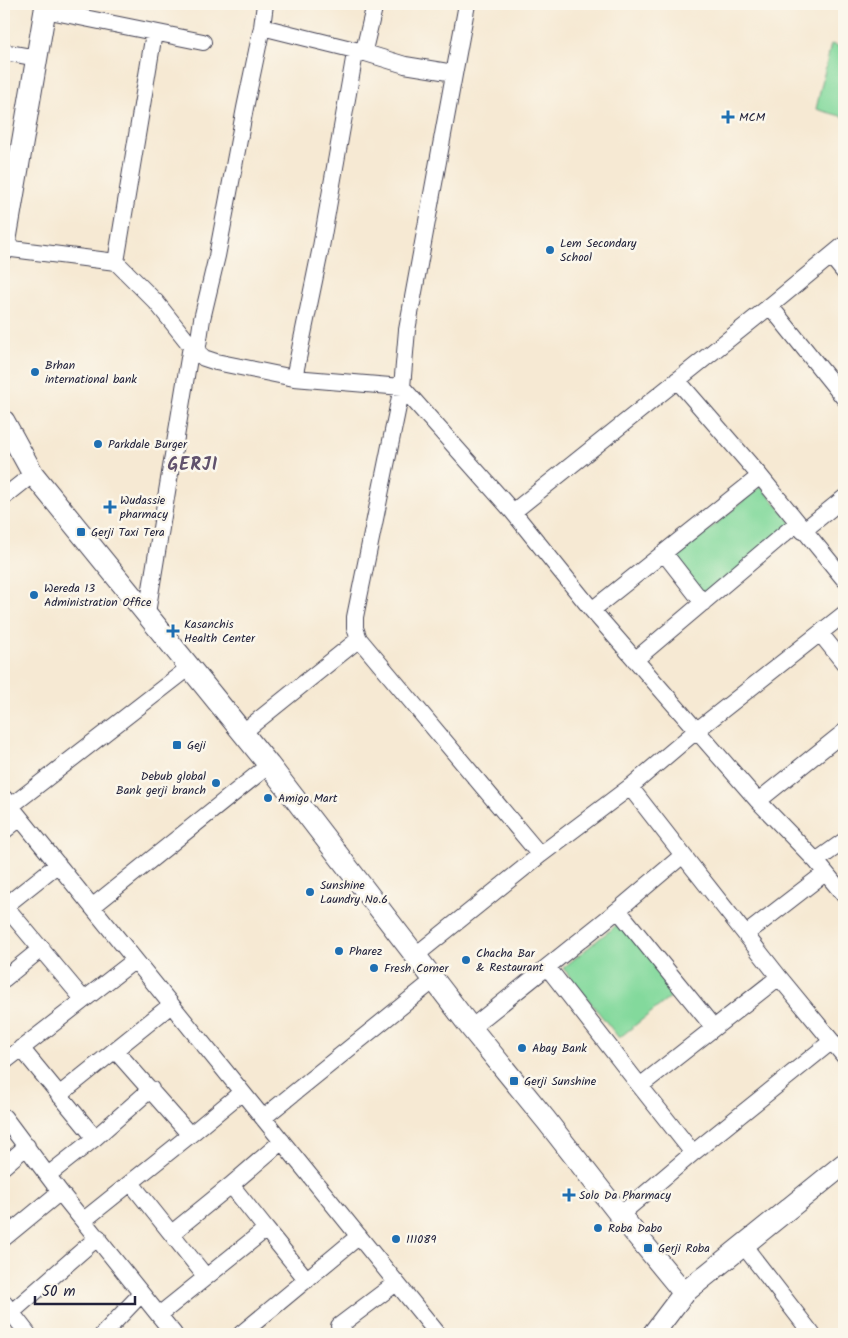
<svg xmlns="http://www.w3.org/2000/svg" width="848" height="1338" font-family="Kalam,sans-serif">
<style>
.green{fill:#83d99c;stroke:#527e6c}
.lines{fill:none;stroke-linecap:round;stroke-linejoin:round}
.minor-casing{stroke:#424052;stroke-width:18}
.major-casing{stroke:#424052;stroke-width:23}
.minor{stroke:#fff;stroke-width:16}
.major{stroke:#fff;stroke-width:21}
.poi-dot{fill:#1f6fb2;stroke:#fbf7ec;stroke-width:2}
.labels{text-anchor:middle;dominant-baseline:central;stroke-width:5;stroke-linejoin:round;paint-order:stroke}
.poi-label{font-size:12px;fill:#22223b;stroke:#fbf7ec;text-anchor:start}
.district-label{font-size:18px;font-weight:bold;letter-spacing:1px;fill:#61526d;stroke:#fbf7ec}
</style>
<rect width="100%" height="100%" fill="#fbf7ec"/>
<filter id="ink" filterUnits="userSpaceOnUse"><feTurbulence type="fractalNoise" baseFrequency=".02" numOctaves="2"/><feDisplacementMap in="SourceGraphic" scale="10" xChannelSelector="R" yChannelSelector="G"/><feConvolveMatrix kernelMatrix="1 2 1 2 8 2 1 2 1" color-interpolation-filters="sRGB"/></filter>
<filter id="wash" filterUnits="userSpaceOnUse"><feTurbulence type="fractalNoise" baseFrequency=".0096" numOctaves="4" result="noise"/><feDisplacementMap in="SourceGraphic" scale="20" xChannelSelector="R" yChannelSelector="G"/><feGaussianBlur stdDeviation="1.12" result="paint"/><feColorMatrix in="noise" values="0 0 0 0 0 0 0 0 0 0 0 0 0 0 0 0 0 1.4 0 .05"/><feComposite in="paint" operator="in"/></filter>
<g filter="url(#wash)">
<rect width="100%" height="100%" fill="#f6e9d3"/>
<!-- green -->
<path class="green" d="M831 44 844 48V117L816 109Z
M761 486 794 525 706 599 673 560Z
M620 922 677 992 619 1038 563 968Z"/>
</g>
<g filter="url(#ink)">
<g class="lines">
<!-- minor casing -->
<g class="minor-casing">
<path id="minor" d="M45 10 203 42
M262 27 359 51 405 65 454 73
M4 52 37 58
M844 245 770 306 844 398
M4 248 116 262 156 302 191 346 204 358 216 362 294 378 402 387 513 512
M831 256 844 272
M116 262 154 33
M770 306 513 512 592 610 758 801 844 732
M197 352 202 319 217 256 245 108 262 27 265 4
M294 378 321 247 354 59 365 46 375 4
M677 380 760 476 844 579
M4 497 33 474
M803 531 844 498
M664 553 703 603
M592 610 760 476
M147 613 191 346
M820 633 844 663
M359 639 540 855
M635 660 797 523
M242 733 359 639 355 628V617L402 387 407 330 467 4
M4 798 438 1334
M758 801 816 861 844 895
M11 806 190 667
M4 831 20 818
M683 855 779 977 844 1056
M816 861 844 841
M5 906 83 999
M4 907 58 864
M92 907 269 765
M618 910 714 1028
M746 934 825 873
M416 955 540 855 630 787 696 731 844 614
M548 968 640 1086
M4 979 42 948
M471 1028 618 910 683 855 630 787
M21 1048 95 1138
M115 1050 190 1135
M4 1062 135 960
M59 1095 171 1005
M4 1117 60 1192 174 1334
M263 1118 434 980
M693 1153 640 1086 779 977
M4 1166 27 1146
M48 1175 95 1138 151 1089
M131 1183 206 1277
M231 1185 266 1229
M620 1215 693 1153 832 1041
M84 1220 190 1135 242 1092
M172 1233 231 1185 282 1141
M4 1238 60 1192
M744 1246 812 1334
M4 1303 28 1334
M159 1315 266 1229 307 1280
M4 1319 98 1237
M103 1334 141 1294
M241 1334 359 1236
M346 1334 339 1326 396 1283"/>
</g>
<!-- major casing -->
<g class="major-casing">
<path id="major" d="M4 250 46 4
M4 421 33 474 269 765 471 1028 546 1120 620 1215 684 1293
M653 1334 684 1293 844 1164"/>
</g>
<!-- minor -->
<use href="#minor" class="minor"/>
<!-- major -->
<use href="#major" class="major"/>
</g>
</g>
<!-- markers -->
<g class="poi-dot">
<path d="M725.5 109.5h5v5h5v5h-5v5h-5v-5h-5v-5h5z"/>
<circle cx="550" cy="250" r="5"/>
<circle cx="35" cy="372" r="5"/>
<circle cx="98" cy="444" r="5"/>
<path d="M107.5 499.5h5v5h5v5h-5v5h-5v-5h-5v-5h5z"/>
<rect x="76" y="527" width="10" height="10" rx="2.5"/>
<circle cx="34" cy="595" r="5"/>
<path d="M170.5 623.5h5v5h5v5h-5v5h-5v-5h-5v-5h5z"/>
<rect x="172" y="740" width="10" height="10" rx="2.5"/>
<circle cx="216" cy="783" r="5"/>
<circle cx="268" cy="798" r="5"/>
<circle cx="310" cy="892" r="5"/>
<circle cx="339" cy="951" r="5"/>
<circle cx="466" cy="960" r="5"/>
<circle cx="374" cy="968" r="5"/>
<circle cx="522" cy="1048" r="5"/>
<rect x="509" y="1076" width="10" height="10" rx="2.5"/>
<path d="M566.5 1187.5h5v5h5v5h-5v5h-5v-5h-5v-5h5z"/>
<circle cx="598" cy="1228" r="5"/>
<circle cx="396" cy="1239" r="5"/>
<rect x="643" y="1243" width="10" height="10" rx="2.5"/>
</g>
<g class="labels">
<!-- poi labels -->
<g class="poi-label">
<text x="739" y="117">MCM</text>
<text x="560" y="243">Lem Secondary<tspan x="560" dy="14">School</tspan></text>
<text x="45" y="365">Brhan<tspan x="45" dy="14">international bank</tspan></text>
<text x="108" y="444">Parkdale Burger</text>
<text x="120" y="500">Wudassie<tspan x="120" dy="14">pharmacy</tspan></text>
<text x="91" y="532">Gerji Taxi Tera</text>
<text x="44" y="588">Wereda 13<tspan x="44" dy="14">Administration Office</tspan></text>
<text x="184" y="624">Kasanchis<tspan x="184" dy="14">Health Center</tspan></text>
<text x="187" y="745">Geji</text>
<text x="206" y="776" text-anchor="end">Debub global<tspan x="206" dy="14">Bank gerji branch</tspan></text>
<text x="278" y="798">Amigo Mart</text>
<text x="320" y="885">Sunshine<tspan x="320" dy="14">Laundry No.6</tspan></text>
<text x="349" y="951">Pharez</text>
<text x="476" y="953">Chacha Bar<tspan x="476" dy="14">&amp; Restaurant</tspan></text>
<text x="384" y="968">Fresh Corner</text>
<text x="532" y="1048">Abay Bank</text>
<text x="524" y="1081">Gerji Sunshine</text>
<text x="579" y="1195">Solo Da Pharmacy</text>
<text x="608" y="1228">Roba Dabo</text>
<text x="406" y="1239">111089</text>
<text x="658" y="1248">Gerji Roba</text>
</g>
<!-- district labels -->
<g class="district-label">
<text x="193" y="465">GERJI</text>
</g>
</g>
<!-- margin -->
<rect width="848" height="1338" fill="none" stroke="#fbf7ec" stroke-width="20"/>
<!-- scale -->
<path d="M35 1296v8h100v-8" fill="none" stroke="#22223b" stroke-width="2.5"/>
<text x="42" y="1296" font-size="15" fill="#22223b" stroke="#fbf7ec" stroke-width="4" paint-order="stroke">50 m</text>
</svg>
